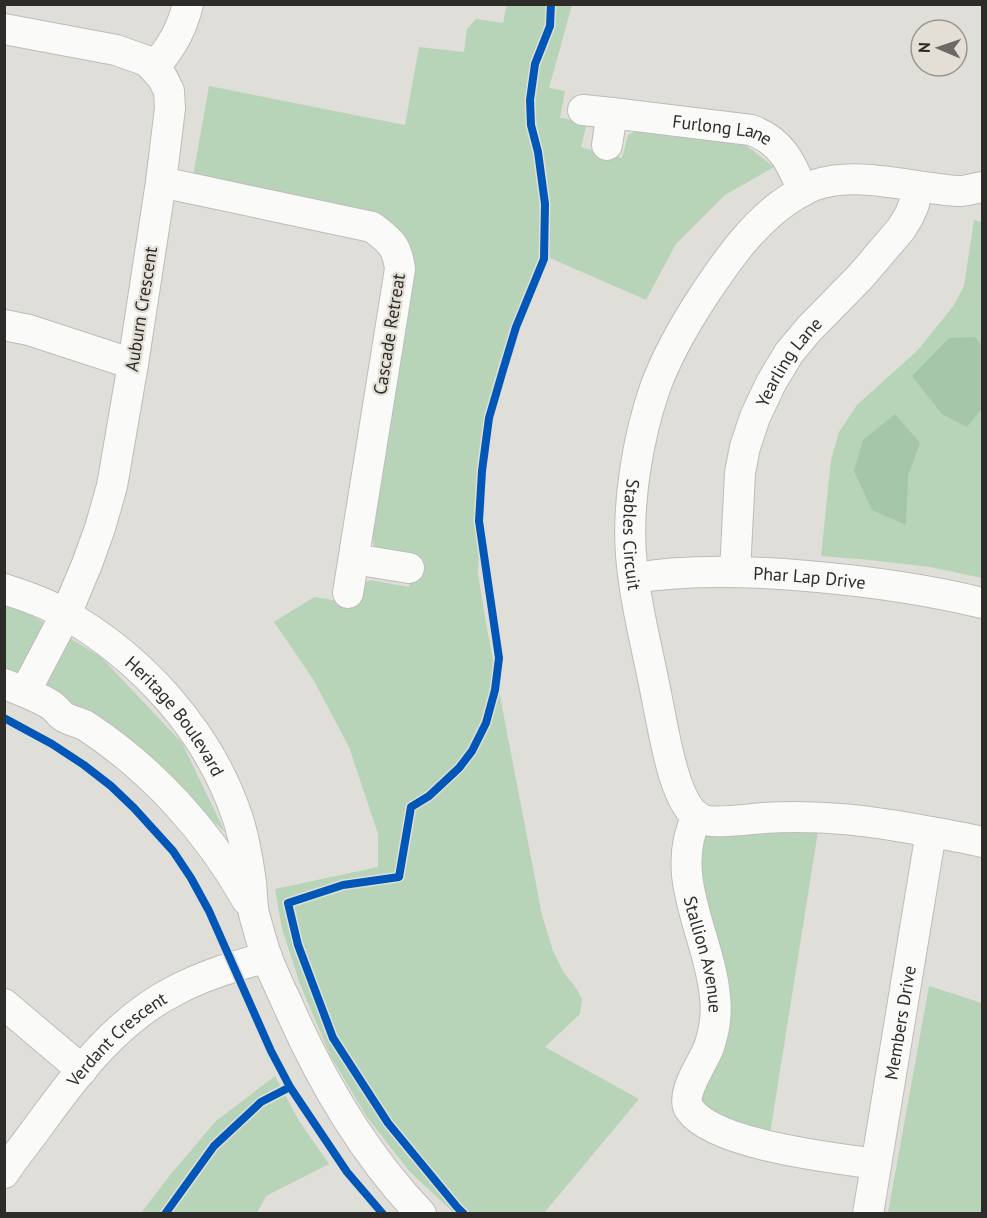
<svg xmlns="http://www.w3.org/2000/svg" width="987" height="1218" font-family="'PT Sans',sans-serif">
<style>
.green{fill:#b7d4b8}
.forest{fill:#a5c6a8}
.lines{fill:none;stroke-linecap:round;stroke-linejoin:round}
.minor-casing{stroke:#bebcb9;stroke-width:32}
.minor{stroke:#fafaf9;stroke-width:30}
.cycleway-casing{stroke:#e3dfd6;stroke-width:11}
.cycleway{stroke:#0057b8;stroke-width:8}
.labels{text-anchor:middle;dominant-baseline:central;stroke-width:4.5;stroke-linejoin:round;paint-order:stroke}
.street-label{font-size:18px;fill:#2d2c28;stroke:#e3dfd6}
</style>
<rect width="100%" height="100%" fill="#e0ded9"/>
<!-- green -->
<path class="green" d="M507 4 572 5 549 88 565 91 560 118 587 122 581 147 622 158 628 135 646 126 742 142 774 167 725 195 676 244 646 300 550 258 517 331 500 385 490 428 482 476 478 574 486 623 542 915 553 951 564 973 576 988 582 999 580 1014 545 1047 639 1099 544 1213H454L409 1171 367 1117 330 1055 300 984 282 929 275 889 378 867V834L349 747 313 679 274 622 314 597 350 603 362 584 370 580 409 587 414 557 384 553 374 546 372 533 409 254 193 176 209 86 405 125 419 47 464 52 467 29 476 19 503 23Z
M974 220 982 222V578L930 567 870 560 821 556 831 460 839 432 857 405 918 350 954 305 964 286Z
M4 603 18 607 101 657 182 743 225 832 98 718 12 671 5 670Z
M819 825 770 1134 711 1113 699 1102 727 1029 730 984 718 969 695 845 708 833Z
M929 986 982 1003V1213H888Z
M275 1076 299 1121 329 1164 266 1196 257 1213H141L170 1175 216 1121Z"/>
<!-- forest -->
<path class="forest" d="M975 337 982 346V408L967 427 942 414 912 376 949 338Z
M895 414 920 443 908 476 906 525 872 510 854 471 863 440Z"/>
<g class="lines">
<!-- minor casing -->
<g class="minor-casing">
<g id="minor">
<path d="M4 29 116 50 147 61 162 77 169 91 170 108 161 182 133 364 112 486 100 528 87 564 66 614 25 692"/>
<path d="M154 68C171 47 181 32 188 4"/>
<path d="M583 110 612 113"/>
<path id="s1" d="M607 145 612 113 751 130C782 141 791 163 803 191"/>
<path d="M161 182 372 227C390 241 397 245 400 269L348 593"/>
<path id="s2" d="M982 187C975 188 967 191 960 191 950 191 940 189 931 188 893 183 851 173 815 185 806 188 797 194 789 199 753 223 728 259 704 295 685 324 667 355 655 388 638 437 627 503 631 555 635 605 649 655 658 704 664 732 674 803 699 818 711 825 748 819 763 818 821 814 873 821 931 832 948 835 966 838 982 842"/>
<path d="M4 325 29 330 133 364"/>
<path d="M354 559 409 568"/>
<path id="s3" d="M735 572 740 473 745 447 755 417 771 383 789 353 809 329 861 276 901 229 909 216 914 204 917 186"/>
<path id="s4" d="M634 578C691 569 749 571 807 576 866 581 925 589 982 603"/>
<path id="s5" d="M4 589C23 595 46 603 63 613 141 657 208 730 237 816 244 836 248 861 251 882 252 893 252 904 254 914 258 928 262 944 267 958 273 973 280 988 287 1003 320 1079 363 1153 421 1214"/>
<path d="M4 684C20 690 37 696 51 705 56 708 59 714 64 717 71 721 79 722 86 726 152 769 208 831 247 900"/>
<path id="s6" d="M697 816C667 877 710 936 715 997 717 1013 714 1032 709 1047 703 1063 679 1095 690 1110 715 1145 834 1158 876 1164"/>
<path d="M4 1004 82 1070"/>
<path id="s7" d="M4 1173C15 1156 28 1141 40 1124 77 1073 118 1019 176 990 204 975 236 966 267 957"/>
<path id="s8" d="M868 1214 931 832"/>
</g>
</g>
<!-- minor -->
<use href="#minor" class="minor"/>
<!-- cycleway casing -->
<g class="cycleway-casing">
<path id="cycleway" d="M4 718 52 744 84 765 111 786 134 808 173 851 191 878 209 911 271 1051 290 1087 347 1172 383 1214
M165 1214 214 1146 261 1102 290 1087
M464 1214 457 1207 388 1123 333 1038 298 945 288 903 343 885 399 877 411 807 429 796 459 768 472 751 486 723 495 690 499 658 479 521 482 471 489 418 503 370 516 327 544 259 545 204 538 152 531 125 530 100 535 64 550 26 551 4"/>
</g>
<!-- cycleway -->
<use href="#cycleway" class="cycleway"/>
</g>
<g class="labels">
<!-- street labels -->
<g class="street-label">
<text stroke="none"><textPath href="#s1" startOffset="144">Furlong Lane</textPath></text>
<text transform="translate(141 309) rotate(-81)">Auburn Crescent</text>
<text transform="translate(389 334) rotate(-81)">Cascade Retreat</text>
<text stroke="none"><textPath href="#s3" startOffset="222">Yearling Lane</textPath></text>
<text stroke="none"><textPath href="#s2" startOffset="582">Stables Circuit</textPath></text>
<text stroke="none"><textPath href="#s4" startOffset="176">Phar Lap Drive</textPath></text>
<text stroke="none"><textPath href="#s5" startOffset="218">Heritage Boulevard</textPath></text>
<text stroke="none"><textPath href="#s6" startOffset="142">Stallion Avenue</textPath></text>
<text stroke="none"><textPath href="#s8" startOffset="194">Members Drive</textPath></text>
<text stroke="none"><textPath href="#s7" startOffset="176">Verdant Crescent</textPath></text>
</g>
</g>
<!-- border -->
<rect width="987" height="1218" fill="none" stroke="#2d2c28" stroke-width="12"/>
<!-- north arrow -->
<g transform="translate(939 48) rotate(272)"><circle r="28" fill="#e3dfd6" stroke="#9a9790" stroke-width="1.5"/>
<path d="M0-4.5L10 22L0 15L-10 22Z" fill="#6c6a66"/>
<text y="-9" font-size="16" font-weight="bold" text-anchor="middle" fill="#2d2c28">N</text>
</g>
</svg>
